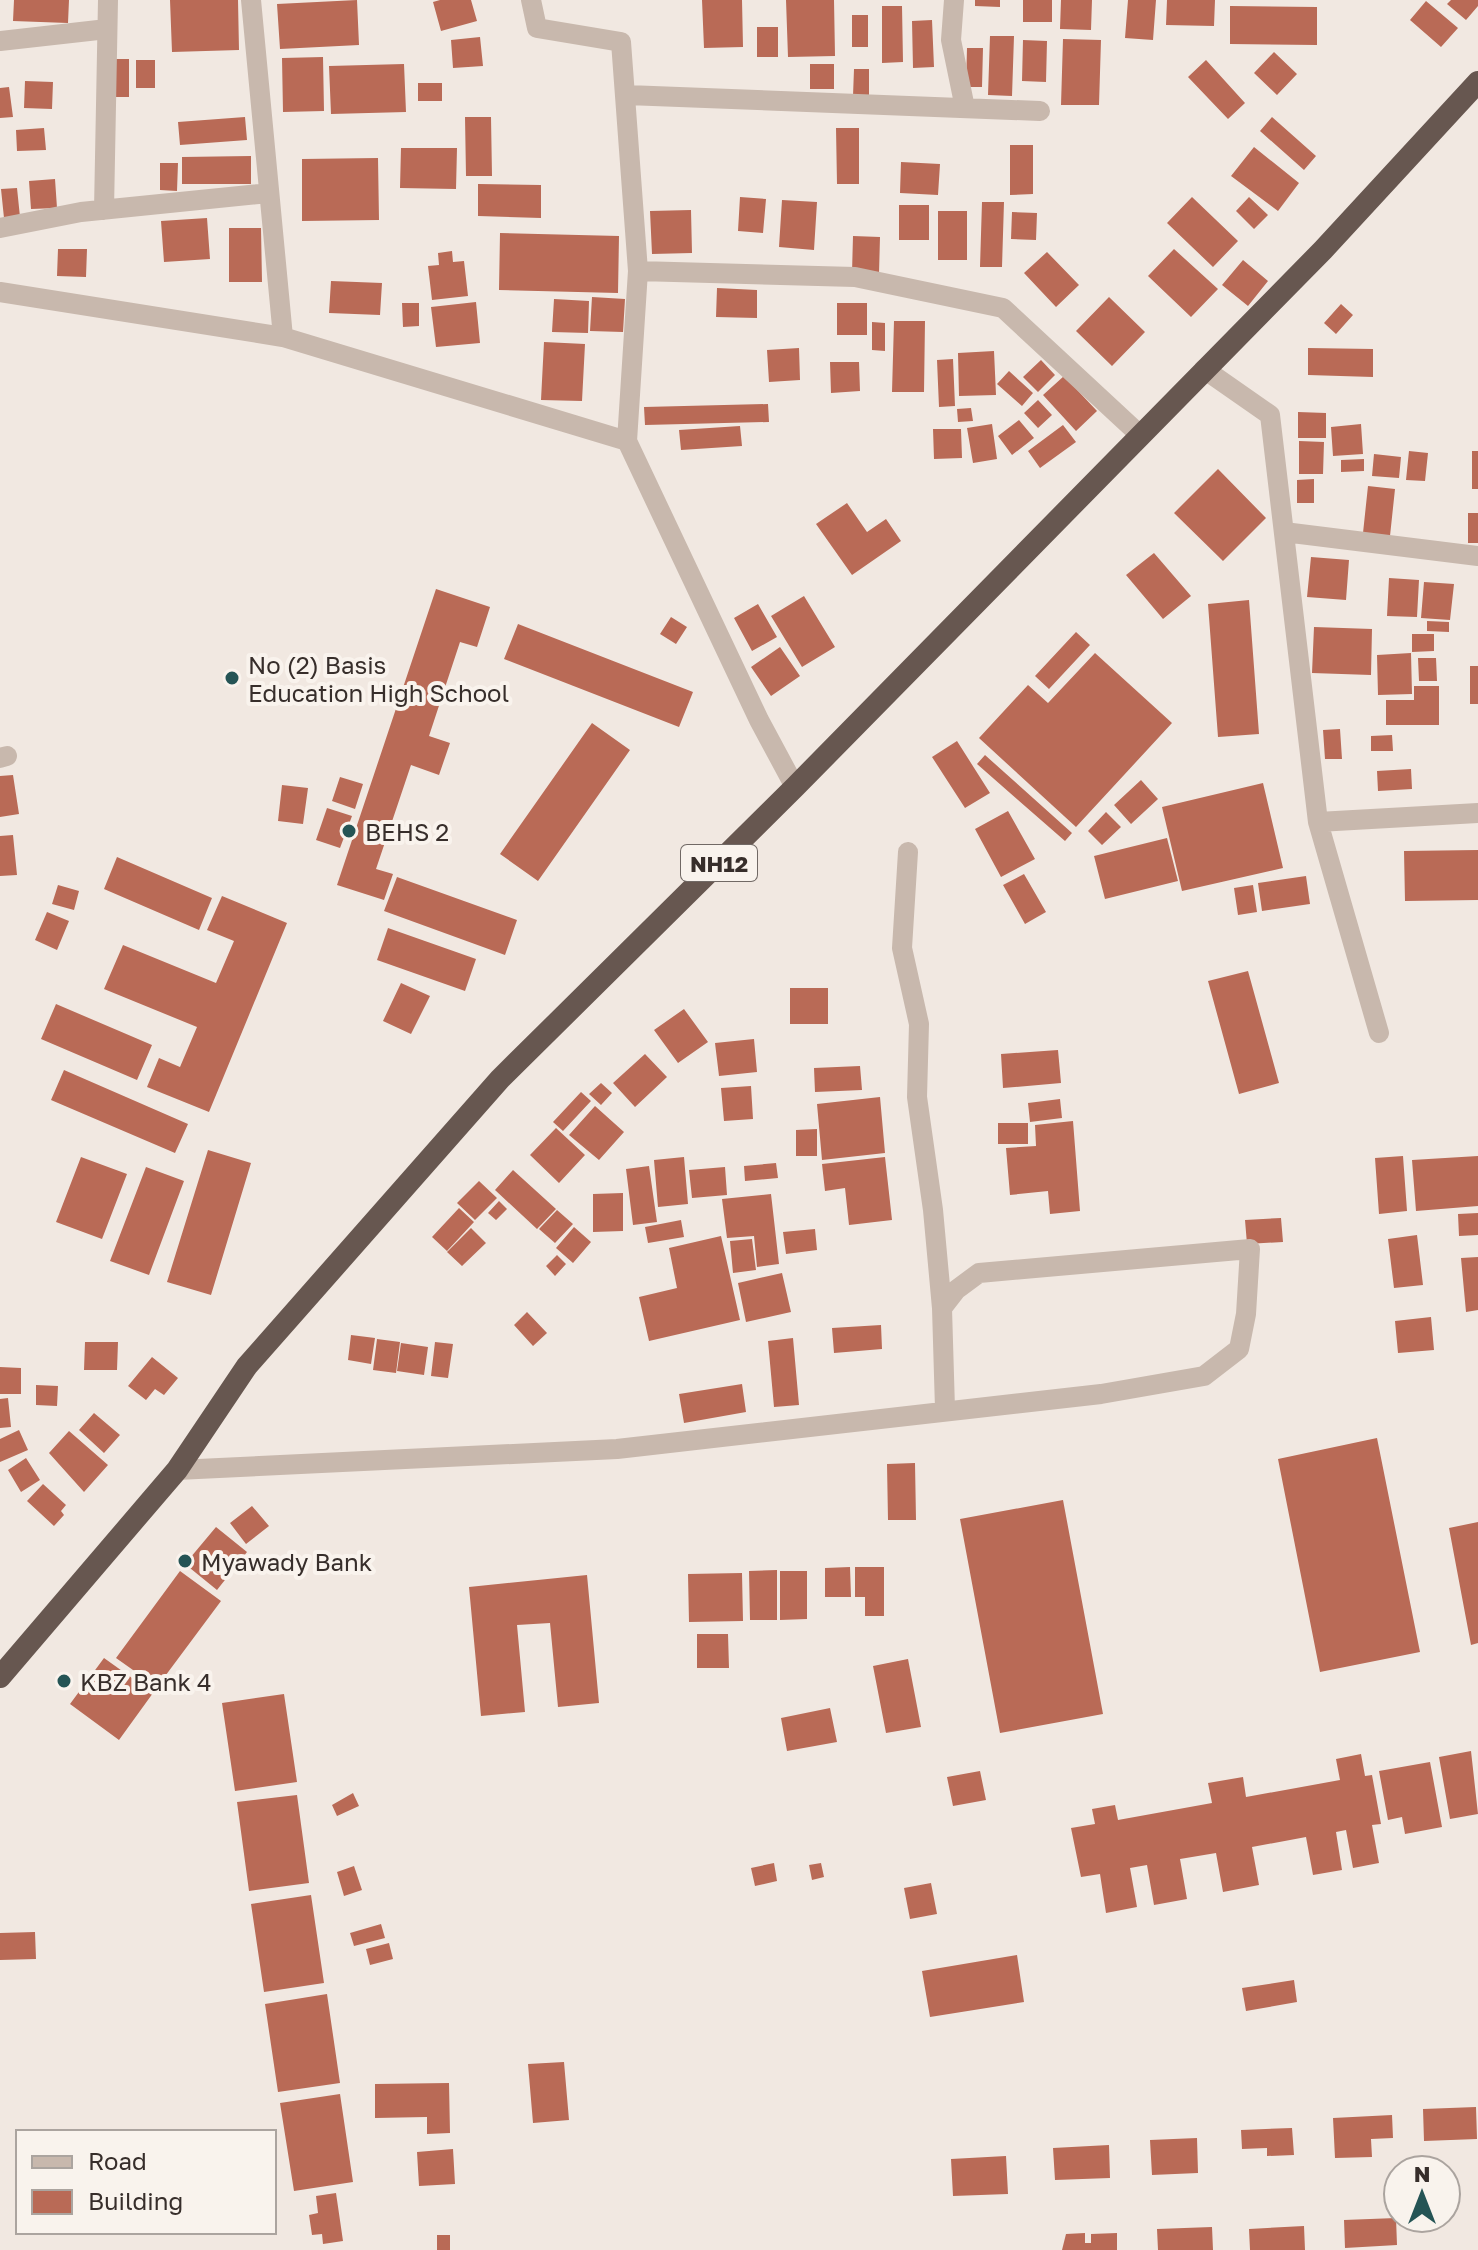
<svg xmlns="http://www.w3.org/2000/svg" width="1478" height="2250" font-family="'Golos Text',sans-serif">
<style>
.building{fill:#b96a56}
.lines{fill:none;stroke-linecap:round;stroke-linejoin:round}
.minor{stroke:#c8b8ad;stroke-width:20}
.trunk{stroke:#675750;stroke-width:22}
.poi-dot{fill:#255455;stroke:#f9f3ed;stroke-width:3}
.labels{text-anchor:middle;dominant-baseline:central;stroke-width:8;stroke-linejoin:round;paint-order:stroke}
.shield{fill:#f9f3ed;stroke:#716965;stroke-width:2}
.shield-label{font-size:22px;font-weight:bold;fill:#372e2b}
.poi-label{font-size:24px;fill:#372e2b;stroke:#f9f3ed;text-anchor:start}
</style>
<rect width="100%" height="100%" fill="#f1e8e1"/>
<!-- building -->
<path class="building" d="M14 0H69L68 23 13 21Z
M170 0H238L239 50 172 52Z
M357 0 359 45 280 49 277 4Z
M440 0H471L477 21 441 31 433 2Z
M702 0H742L743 47 704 48Z
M786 0H834L835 56 788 57Z
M975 0H1000V7L975 6Z
M1023 0H1052V22H1023Z
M1061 0H1092L1091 30 1060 29Z
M1128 0H1156L1153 40 1125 38Z
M1167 0H1215L1214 26 1166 25Z
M1451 0H1478V6L1466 20 1447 4Z
M1426 1 1458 28 1441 47 1410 20Z
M882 6H902L903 62 882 63Z
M1230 6 1317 7V45L1230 44Z
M852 15H868V47H852Z
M932 20 934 67 913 68 912 21Z
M757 27H778V57H757Z
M990 36H1014L1012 96 988 95Z
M480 37 483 66 453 68 451 40Z
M1063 39 1101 40 1099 105H1061Z
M1023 40 1047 41 1046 82 1022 81Z
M967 48H983L982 87H966Z
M1274 52 1297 74 1277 95 1254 73Z
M323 57 324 111 283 112 282 58Z
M113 59H129V97H113Z
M136 60H155V88H136Z
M1206 60 1245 103 1228 119 1188 77Z
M404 64 406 112 331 114 329 66Z
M810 64H834V89H810Z
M854 69H869V96H853Z
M25 81 53 82 52 109 24 108Z
M418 83H442V101H418Z
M9 87 13 117 0 118V88Z
M245 117 247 140 180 145 178 122Z
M465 117H491L492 176H466Z
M1272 117 1316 156 1304 170 1260 131Z
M44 128 46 150 17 151 16 130Z
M836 128H859V184H837Z
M1010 145H1033V194L1010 195Z
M1254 147 1299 183 1278 211 1231 176Z
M401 148H457L456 189 400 188Z
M251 156V184H182V157Z
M378 158 379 220 302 221V159Z
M901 162 940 164 938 195 900 193Z
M160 163H178L177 191 160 190Z
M55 179 57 208 31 209 29 181Z
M478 184 541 185V218L478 216Z
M17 188 20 217 4 218 1 189Z
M740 197 766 199 763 233 738 231Z
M1192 197 1238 241 1213 267 1167 223Z
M1249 197 1268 215 1254 229 1236 211Z
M782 200 817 202 814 250 779 247Z
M982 202H1004L1002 267H980Z
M899 205H929V240H899Z
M691 210 692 253 652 254 650 211Z
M938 211H967V260H938Z
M1012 212 1037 213 1036 240 1011 239Z
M207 218 210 259 164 262 161 221Z
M229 228H261L262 282H229Z
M500 233 619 236 618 293 499 290Z
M853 236 880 237 879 274 852 273Z
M58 249H87L86 277 57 276Z
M1174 249 1218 289 1191 317 1148 276Z
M452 251 453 262 464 261 468 296 432 300 428 266 439 265 438 253Z
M1047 252 1079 285 1056 307 1024 273Z
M1243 260 1268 281 1248 306 1222 285Z
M331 281 382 283 380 315 329 313Z
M717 288 757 290V318L716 317Z
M592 297 625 299 623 332 590 331Z
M1109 297 1145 332 1112 366 1076 331Z
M554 299 589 301 588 333 552 332Z
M476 302 480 343 436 347 431 307Z
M402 303H419V326L403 327Z
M837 303H867V335H837Z
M1341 304 1353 315 1336 334 1324 323Z
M894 321H925L924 392H892Z
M872 322 885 323V351L872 350Z
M544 342 585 344 582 401 541 400Z
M799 348 800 380 769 382 767 350Z
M1308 348 1373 349V377L1308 375Z
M994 351 996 395 959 396 958 353Z
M953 359 955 406 939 407 937 360Z
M1041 360 1055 375 1038 392 1023 377Z
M830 362H859L860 391 831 393Z
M1009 371 1033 393 1022 406 997 384Z
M1064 376 1097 411 1076 431 1043 395Z
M1038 400 1052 415 1038 428 1024 413Z
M768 404 769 422 645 425 644 407Z
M971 408 973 421 958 422 957 409Z
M1298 412 1326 413V438H1298Z
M1019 420 1034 438 1012 455 998 436Z
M992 424 997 459 973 463 967 428Z
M1361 424 1363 454 1333 456 1331 427Z
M1063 425 1076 442 1040 468 1028 451Z
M740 426 742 446 681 450 679 430Z
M933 429H961L962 458 934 459Z
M1299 441 1324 442 1323 474H1299Z
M1409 451 1428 453 1425 481 1406 480Z
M1472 451H1478V489H1472Z
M1374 454 1401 457 1399 478 1372 476Z
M1364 459V471L1341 472V460Z
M1218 469 1266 518 1223 561 1174 513Z
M1314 479V503H1297V480Z
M1368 486 1395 489 1390 536 1363 533Z
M847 503 867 532 886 519 901 541 852 575 816 524Z
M1468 513H1478V543H1468Z
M1154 553 1191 596 1163 619 1126 575Z
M1311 557 1349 560 1346 600 1307 597Z
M1389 578 1419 580 1417 617 1387 616Z
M1424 582 1454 584 1450 620 1421 618Z
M436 589 490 607 477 647 460 642 429 736 450 743 439 775 411 765 376 869 393 874 384 900 337 885Z
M804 596 835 647 802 667 771 616Z
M1249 600 1259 734 1218 737 1208 604Z
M758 604 777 637 752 651 734 618Z
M671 617 687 627 676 644 660 634Z
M1427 621 1449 622V632L1427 631Z
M518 624 693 692 679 727 504 659Z
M1314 627 1372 629 1371 675 1312 673Z
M1076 632 1090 645 1049 689 1035 676Z
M1412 634H1434V651L1412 652Z
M780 647 800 676 771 696 751 667Z
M1095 653 1172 723 1076 827 979 738 1028 685 1048 703Z
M1411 653 1412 694 1378 695 1377 655Z
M1418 658H1436L1437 681H1419Z
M1470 666H1478V704H1470Z
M1414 686H1439V725H1386V700H1414Z
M592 723 630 750 538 881 500 854Z
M1340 729 1342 759H1325L1323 730Z
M1392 735 1393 751H1371V736Z
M957 741 990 793 965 808 932 757Z
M985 755 1072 833 1065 841 977 764Z
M1411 769 1412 789 1378 791 1377 771Z
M13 775 19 814 0 817V776Z
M340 777 363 784 355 809 332 801Z
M1141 780 1158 799 1131 824 1114 805Z
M1263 783 1283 868 1182 891 1162 807Z
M282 785 308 788 303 824 278 821Z
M327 808 352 816 340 848 316 840Z
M1008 811 1035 859 1001 877 975 829Z
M1106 812 1121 827 1102 845 1088 831Z
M13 835 17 875 0 876V836Z
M1167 838 1178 881 1105 899 1094 856Z
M1478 850V900L1405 901 1404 851Z
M117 857 212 898 199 930 104 889Z
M1024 874 1046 912 1025 924 1003 885Z
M1306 876 1310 904 1262 911 1258 883Z
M397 877 517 920 505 955 384 911Z
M58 885 79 891 74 910 52 904Z
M1253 885 1257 912 1238 915 1234 888Z
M222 896 287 923 209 1112 147 1087 159 1058 180 1067 197 1027 104 989 123 945 216 983 234 941 207 930Z
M47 912 69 921 57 950 35 940Z
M388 928 476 959 465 991 377 960Z
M1248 971 1279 1083 1239 1094 1208 981Z
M401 983 430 996 411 1034 383 1021Z
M790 988H828V1024H790Z
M56 1004 152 1045 137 1080 41 1039Z
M684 1009 708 1042 678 1063 654 1030Z
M754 1039 757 1072 719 1076 715 1043Z
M1058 1050 1061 1083 1003 1088 1001 1054Z
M645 1054 667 1077 635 1107 613 1083Z
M860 1066 862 1090 815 1092 814 1068Z
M64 1070 188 1124 175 1153 51 1100Z
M601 1083 612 1093 601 1105 589 1094Z
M751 1086 753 1119 724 1121 721 1088Z
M581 1092 591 1101 563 1131 553 1122Z
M880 1097 885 1153 822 1160 817 1104Z
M1060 1099 1062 1118 1030 1122 1028 1103Z
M595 1106 624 1132 599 1160 569 1135Z
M1073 1121 1080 1211 1050 1214 1048 1191 1010 1195 1006 1148 1036 1146 1035 1125Z
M998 1123H1028V1144H998Z
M556 1128 585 1155 559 1183 530 1155Z
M817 1129V1156H796V1130Z
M208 1150 251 1163 211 1295 167 1282Z
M1403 1156 1407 1211 1379 1214 1375 1158Z
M1478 1156V1206L1416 1211 1412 1160Z
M81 1157 127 1174 102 1239 56 1222Z
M684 1157 688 1204 658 1207 654 1160Z
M885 1157 892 1220 849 1225 845 1188 825 1191 822 1164Z
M776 1163 778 1178 745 1181 744 1166Z
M649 1166 657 1222 633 1225 626 1169Z
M146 1167 184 1181 149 1275 110 1261Z
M725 1167 727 1195 692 1198 689 1170Z
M513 1170 556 1209 537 1229 495 1190Z
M479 1181 497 1198 475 1220 457 1203Z
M623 1193V1231L593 1232V1194Z
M771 1194 779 1264 757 1267 754 1236 727 1238 722 1199Z
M499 1201 507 1209 496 1220 488 1213Z
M459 1208 474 1222 447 1251 432 1237Z
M557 1210 573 1224 555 1243 539 1229Z
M1478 1213V1235L1459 1236 1458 1214Z
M1281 1218 1283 1242 1247 1244 1245 1220Z
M681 1220 684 1237 648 1243 645 1227Z
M574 1227 591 1242 573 1263 556 1248Z
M471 1228 486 1243 462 1266 447 1252Z
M815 1229 817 1250 786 1254 783 1232Z
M1417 1235 1423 1285 1394 1288 1388 1239Z
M721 1236 740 1320 649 1341 639 1297 677 1288 669 1248Z
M752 1239 756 1270 733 1273 730 1241Z
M557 1255 566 1264 555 1276 546 1266Z
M1478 1257V1310L1466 1312 1461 1258Z
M782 1273 791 1312 746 1322 738 1283Z
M527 1312 547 1333 533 1346 514 1325Z
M1431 1317 1434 1350 1398 1353 1395 1321Z
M881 1325 882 1349 834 1353 832 1328Z
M351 1335 375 1338 371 1364 348 1360Z
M793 1338 799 1405 774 1407 768 1341Z
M377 1339 400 1342 396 1373 373 1370Z
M85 1342H118L117 1370H84Z
M435 1342 453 1344 448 1378 431 1376Z
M401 1343 428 1347 424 1375 397 1371Z
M152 1357 178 1378 164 1395 155 1389 146 1400 128 1386Z
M0 1367 21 1368V1394H0Z
M742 1384 746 1412 684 1423 679 1394Z
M36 1385 58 1386 57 1406 36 1405Z
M8 1398 11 1427 0 1428V1399Z
M94 1413 120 1435 104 1453 79 1430Z
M19 1430 28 1450 0 1462V1439Z
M69 1431 108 1465 84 1492 49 1453Z
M1377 1438 1420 1652 1320 1672 1278 1459Z
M26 1458 40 1480 21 1492 8 1470Z
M915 1463 916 1520H888L887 1464Z
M43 1484 66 1505 61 1511 64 1515 54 1526 27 1501Z
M1063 1500 1103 1714 1000 1733 960 1519Z
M252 1506 269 1526 246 1544 230 1523Z
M1478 1522V1643L1471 1645 1449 1528Z
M216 1527 247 1552 217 1590 185 1564Z
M850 1567 851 1597H825V1568Z
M855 1567H884V1616H865V1597H855Z
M777 1570V1620H750L749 1571Z
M180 1571 221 1601 157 1687 116 1658Z
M780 1571H807V1619L780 1620Z
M742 1573 743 1621 689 1622 688 1574Z
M587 1575 599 1703 558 1707 550 1623 517 1625 525 1712 481 1716 469 1587Z
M697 1634H728L729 1668H697Z
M104 1658 153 1693 119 1740 70 1704Z
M908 1659 921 1727 886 1733 873 1666Z
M284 1694 297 1782 235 1791 222 1703Z
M830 1708 837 1742 787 1751 781 1718Z
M1471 1751 1478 1814 1450 1819 1439 1757Z
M1361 1754 1365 1776 1372 1775 1381 1824 1372 1825 1379 1863 1353 1868 1346 1830 1336 1832 1342 1870 1313 1875 1306 1837 1252 1847 1259 1885 1223 1892 1216 1853 1180 1859 1187 1899 1154 1905 1147 1865 1130 1868 1137 1907 1106 1913 1100 1874 1081 1877 1071 1828 1095 1824 1092 1809 1115 1805 1118 1820 1212 1803 1208 1783 1243 1777 1246 1797 1340 1780 1336 1759Z
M1430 1762 1442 1827 1405 1834 1402 1817 1388 1820 1379 1771Z
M980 1771 986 1800 953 1806 947 1777Z
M353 1793 359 1806 337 1816 332 1805Z
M297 1795 309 1883 249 1891 237 1802Z
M774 1863 777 1881 755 1886 751 1868Z
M821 1863 824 1877 812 1880 809 1865Z
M354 1866 362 1890 344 1896 337 1872Z
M931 1883 937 1914 910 1919 904 1888Z
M311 1895 324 1983 264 1992 251 1904Z
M381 1924 385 1938 354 1946 350 1933Z
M35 1932 36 1959 0 1960V1933Z
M389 1943 393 1959 370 1965 366 1949Z
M1017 1955 1024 2002 930 2017 922 1971Z
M1294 1980 1297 2002 1246 2011 1242 1988Z
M327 1994 340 2083 278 2092 265 2004Z
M564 2062 569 2120 533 2123 528 2064Z
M449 2083 450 2133 427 2134V2117L375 2118V2084Z
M340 2094 353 2182 294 2191 280 2103Z
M1476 2107 1477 2139 1424 2141 1423 2109Z
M1392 2115 1393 2138 1371 2139 1372 2157 1335 2158 1333 2118Z
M1292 2128 1294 2155 1267 2156V2148L1242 2149 1241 2130Z
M1197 2138 1198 2173 1152 2175 1150 2140Z
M1109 2145 1110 2178 1055 2180 1053 2148Z
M453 2149 455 2184 419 2186 417 2152Z
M1006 2156 1008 2194 953 2196 951 2159Z
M336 2193 343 2241 323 2244 322 2234 312 2235 309 2215 318 2213 316 2196Z
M1396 2218 1397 2245 1345 2248 1344 2220Z
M1304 2226 1305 2250H1250L1249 2229Z
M1212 2227 1213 2250H1158L1157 2229Z
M1085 2233V2243H1091V2234L1117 2233V2250H1062L1066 2234Z
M437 2235H450V2250H437Z"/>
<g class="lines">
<!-- minor -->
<path class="minor" d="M251 0 283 337
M531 0 537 28 621 42 638 271 627 441
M954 0 951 40 965 108
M0 41 107 29
M627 95 1040 111
M104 210 108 0
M0 228 81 212 269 193
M638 271 855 277 1003 308 1140 435
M0 292 283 337 627 441 759 720 795 787
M1204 369 1270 415 1318 822 1379 1033
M1284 532 1478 556
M0 758 7 756
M1318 822 1478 813
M908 852 902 948 919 1024 917 1097 933 1210 942 1308
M177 1470 617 1449 1101 1394 1204 1376 1239 1349 1246 1314 1250 1249 979 1273 956 1290 942 1308 945 1409"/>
<!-- trunk -->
<path class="trunk" d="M0 1677 177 1470 247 1366 500 1079 795 787 1323 250 1478 82"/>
</g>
<!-- markers -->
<g class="poi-dot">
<circle cx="232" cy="678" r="8"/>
<circle cx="349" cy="831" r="8"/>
<circle cx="185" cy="1561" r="8"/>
<circle cx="64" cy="1681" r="8"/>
</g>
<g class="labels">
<!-- shield labels -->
<rect class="shield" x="681" y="845" width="76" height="36" rx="6"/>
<g class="shield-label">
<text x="719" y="863">NH12</text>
</g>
<!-- poi labels -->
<g class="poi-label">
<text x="248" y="664">No (2) Basis<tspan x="248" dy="28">Education High School</tspan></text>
<text x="365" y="831">BEHS 2</text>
<text x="201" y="1561">Myawady Bank</text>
<text x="80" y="1681">KBZ Bank 4</text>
</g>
</g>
<!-- legend -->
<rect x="16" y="2130" width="260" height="104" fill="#f9f3ed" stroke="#aba49f" stroke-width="2"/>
<rect x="32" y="2156" width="40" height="12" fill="#c8b8ad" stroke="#aba49f" stroke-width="2"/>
<text x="88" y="2170" font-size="24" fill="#372e2b">Road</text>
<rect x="32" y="2190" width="40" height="24" fill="#b96a56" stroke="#aba49f" stroke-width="2"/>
<text x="88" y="2210" font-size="24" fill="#372e2b">Building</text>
<!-- north arrow -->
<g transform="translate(1422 2194)"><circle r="38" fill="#f9f3ed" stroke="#aba49f" stroke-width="2"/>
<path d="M0-6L14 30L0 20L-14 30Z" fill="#255455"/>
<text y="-12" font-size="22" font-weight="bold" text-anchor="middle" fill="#372e2b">N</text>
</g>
</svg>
